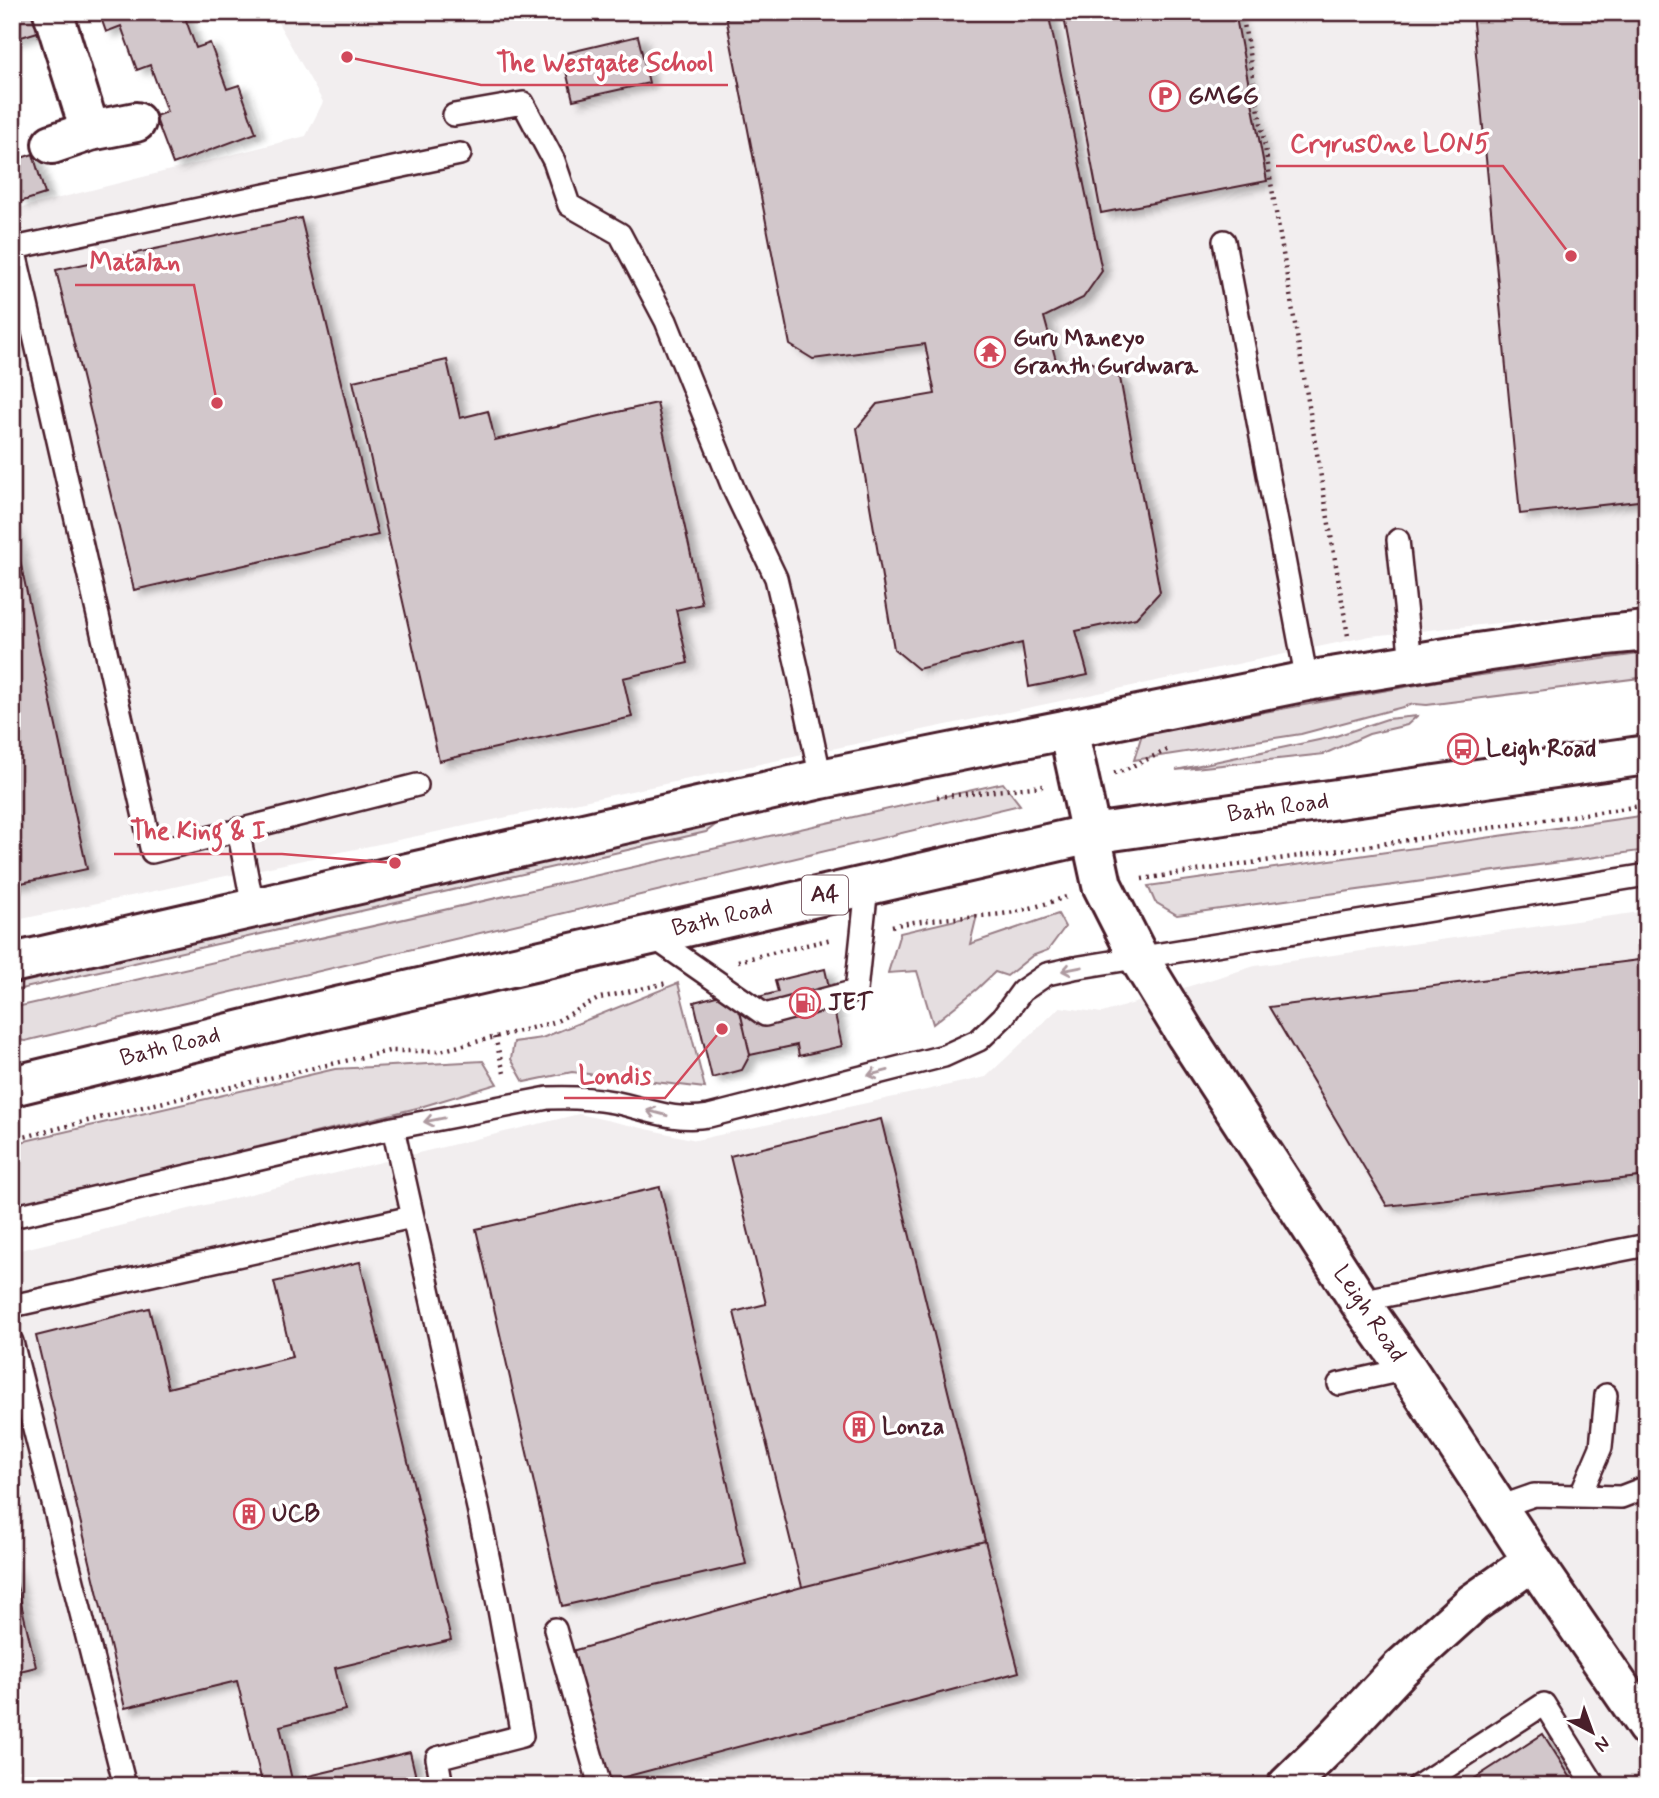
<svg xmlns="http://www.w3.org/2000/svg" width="1659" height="1798" font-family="Mynerve,sans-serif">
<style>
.built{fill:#f2eeef}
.green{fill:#e5dee0;stroke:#987e86;stroke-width:2}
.building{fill:#d2c7cb;stroke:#4a1f2b;stroke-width:2;filter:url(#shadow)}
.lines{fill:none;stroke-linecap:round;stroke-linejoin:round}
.lane-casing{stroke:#4a1f2b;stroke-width:26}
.street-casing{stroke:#4a1f2b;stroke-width:44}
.secondary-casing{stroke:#4a1f2b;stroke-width:44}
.primary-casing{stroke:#4a1f2b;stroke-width:44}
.path{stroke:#4a1f2b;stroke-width:4.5;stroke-dasharray:2 5;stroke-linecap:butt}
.lane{stroke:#fff;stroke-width:21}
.street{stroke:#fff;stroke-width:38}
.secondary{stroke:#fff;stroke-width:38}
.primary{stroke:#fff;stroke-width:38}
.oneway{stroke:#ae9aa0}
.labels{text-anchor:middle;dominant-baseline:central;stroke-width:7;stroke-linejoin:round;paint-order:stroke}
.shield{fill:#fff;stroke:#80626b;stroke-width:2}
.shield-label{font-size:23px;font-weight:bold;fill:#4a1f2b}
.poi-label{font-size:24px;font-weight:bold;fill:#4a1f2b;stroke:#fff;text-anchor:start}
.street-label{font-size:24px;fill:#4a1f2b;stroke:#fff}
.leader{fill:none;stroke:#d1495b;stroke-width:2.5}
.callout-dot{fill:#d1495b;stroke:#fff;stroke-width:2.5}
.callout-label{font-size:26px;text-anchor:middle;font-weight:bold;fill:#d1495b;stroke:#fff;stroke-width:7;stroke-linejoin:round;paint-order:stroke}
</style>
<defs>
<filter id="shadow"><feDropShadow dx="8" dy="4.5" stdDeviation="3.5" flood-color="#0004"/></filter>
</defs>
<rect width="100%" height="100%" fill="#fff"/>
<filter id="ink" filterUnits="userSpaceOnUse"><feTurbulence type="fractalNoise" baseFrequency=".0143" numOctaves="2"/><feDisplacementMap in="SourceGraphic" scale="14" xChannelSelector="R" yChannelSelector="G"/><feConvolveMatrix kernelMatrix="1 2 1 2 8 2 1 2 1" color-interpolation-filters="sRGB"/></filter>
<g filter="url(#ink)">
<!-- built -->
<path class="built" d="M272 12H1647V608L1370 636 12 921V210L306 136 323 102Z
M1647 911V1786H12V1252L579 1114 696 1140 986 1077 1060 1007 1102 1013 1255 966Z"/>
<!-- green -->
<path class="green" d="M1647 653V677L1427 705 1414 704 1301 734 1134 760 1142 734 1444 680Z
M1417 716 1407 725 1369 734 1324 754 1176 770 1333 737 1387 719Z
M1003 783 1020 805 25 1041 12 1039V1008Z
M1647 815V850L1177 915 1155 902 1148 886Z
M726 817 706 832 12 991V981Z
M1058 914 1065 927 1048 950 1032 956 1007 976 995 972 977 989 933 1024 917 971 888 973 900 933 977 915 970 944Z
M678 983 705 1088 572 1072 524 1082 511 1059 514 1042 542 1038Z
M483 1061 497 1084 417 1108 12 1207V1144L335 1069Z"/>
<!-- building -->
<path class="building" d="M12 12H41L47 29 12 40Z
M99 12H183L196 48 210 43 227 89 239 85 256 133 173 164 155 116 167 112 150 65 137 70 121 26 106 32Z
M725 12H1048L1102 271 1083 298 1044 317 1057 364 1088 361 1120 378 1160 592 1136 618 1076 631 1088 675 1029 687 1022 643 918 669 894 649 857 428 877 404 935 394 925 344 813 359 790 345Z
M1063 12H1235L1267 181 1101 213Z
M1472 12H1647V500L1520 514Z
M638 36 649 83 573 100 562 54Z
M33 154 45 194 20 202 12 177V161Z
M301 218 378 535 134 590 56 270Z
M447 360 460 418 488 411 495 440 657 403 702 604 676 610 688 663 623 678 632 717 439 761 353 381Z
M12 524 87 869 12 885Z
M1647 959V1176L1387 1206 1269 1007Z
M825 969 842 1046 799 1056 797 1045 750 1055 738 1002 778 992 775 981Z
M720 995 738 1002 750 1055 742 1070 712 1078 694 1002Z
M881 1119 985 1541 802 1587 734 1312 766 1304 730 1156Z
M660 1187 746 1564 562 1606 476 1229Z
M360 1262 451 1640 335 1668 345 1710 280 1726 292 1780 410 1752 418 1786H263L237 1681 125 1708 36 1336 149 1308 168 1388 292 1357 274 1282Z
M985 1541 1019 1672 602 1783 568 1652 802 1587Z
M12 1565 36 1667 12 1673Z
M1543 1734 1576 1786H1463Z"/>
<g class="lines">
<!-- lane casing -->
<g class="lane-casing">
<path id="lane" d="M454 115 523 103 554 161 569 205 620 234 666 321 734 490 776 578 798 671 821 779
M1224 241 1307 681
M1398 540 1411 663
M417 785 152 852 14 248 460 154
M238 829 253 907
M650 935 765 1015 856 991 867 886
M393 1128 478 1508 498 1604 522 1736 437 1758 442 1786
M12 1217 393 1128 548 1098C571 1097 591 1098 613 1102 648 1109 673 1122 709 1116L944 1056 979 1040 1003 1017 1022 991 1047 974 1074 968 1647 875
M1359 1301 1647 1245
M12 1306 412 1217
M12 1342 125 1786
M1339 1384 1407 1369
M1580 1496 1601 1447 1606 1395
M1497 1508 1534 1495 1621 1497 1647 1487
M555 1629 600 1786
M1418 1786 1544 1704 1595 1786"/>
</g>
<!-- street casing -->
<g class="street-casing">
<path id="street" d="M53 12 90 131
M52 144 90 131 136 122
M12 963 821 779 1307 681 1477 653 1586 637 1647 631
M1287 1786 1330 1744 1400 1669 1473 1603 1533 1561"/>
</g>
<!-- secondary casing -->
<g class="secondary-casing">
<path id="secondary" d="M1068 729 1102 885 1139 958 1186 1035 1359 1301 1407 1369 1533 1561 1647 1727"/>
</g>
<!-- primary casing -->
<g class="primary-casing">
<path id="primary" d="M12 1086 337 1007 1091 834 1647 755"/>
</g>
<!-- path -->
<path class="path" d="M1242 12 1348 636
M1114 773 1122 771 1167 750
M937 797 1043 786
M1142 879 1647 805
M892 926C928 918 965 918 1002 914 1024 911 1045 904 1066 897
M738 961 832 939
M495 1037 505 1077
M12 1140 151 1105 389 1051H440L555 1022 600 998 667 983"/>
<!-- lane -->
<use href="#lane" class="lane"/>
<!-- street -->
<use href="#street" class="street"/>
<!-- secondary -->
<use href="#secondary" class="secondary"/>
<!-- primary -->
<use href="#primary" class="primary"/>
</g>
<!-- one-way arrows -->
<defs><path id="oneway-shaft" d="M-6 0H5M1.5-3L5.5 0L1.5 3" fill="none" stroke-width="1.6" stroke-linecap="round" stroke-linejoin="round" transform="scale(1.75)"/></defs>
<g class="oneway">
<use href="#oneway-shaft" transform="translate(1072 969) rotate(169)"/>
<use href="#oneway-shaft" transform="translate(878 1073) rotate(166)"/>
<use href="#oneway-shaft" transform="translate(657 1113) rotate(-165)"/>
<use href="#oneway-shaft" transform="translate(434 1120) rotate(169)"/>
</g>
</g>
<!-- icons -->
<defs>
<g id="parking-ring" transform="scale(1.575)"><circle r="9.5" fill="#fff" stroke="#d1495b" stroke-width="1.5"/><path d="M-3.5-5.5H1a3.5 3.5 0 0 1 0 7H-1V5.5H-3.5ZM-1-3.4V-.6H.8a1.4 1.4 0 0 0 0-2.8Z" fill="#d1495b"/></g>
<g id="temple-ring" transform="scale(1.575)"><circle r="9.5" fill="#fff" stroke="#d1495b" stroke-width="1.5"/><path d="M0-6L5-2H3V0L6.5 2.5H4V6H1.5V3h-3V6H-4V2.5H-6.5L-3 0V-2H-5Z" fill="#d1495b"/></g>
<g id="bus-ring" transform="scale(1.575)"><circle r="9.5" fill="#fff" stroke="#d1495b" stroke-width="1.5"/><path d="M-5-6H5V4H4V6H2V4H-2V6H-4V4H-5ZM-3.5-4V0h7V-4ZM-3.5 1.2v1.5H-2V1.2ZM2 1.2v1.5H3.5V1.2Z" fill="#d1495b"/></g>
<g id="fuel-ring" transform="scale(1.575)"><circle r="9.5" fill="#fff" stroke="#d1495b" stroke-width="1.5"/><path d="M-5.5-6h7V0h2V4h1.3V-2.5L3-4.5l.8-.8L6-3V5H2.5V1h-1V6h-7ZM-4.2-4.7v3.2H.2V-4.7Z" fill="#d1495b"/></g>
<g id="building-ring" transform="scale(1.575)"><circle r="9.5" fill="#fff" stroke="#d1495b" stroke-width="1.5"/><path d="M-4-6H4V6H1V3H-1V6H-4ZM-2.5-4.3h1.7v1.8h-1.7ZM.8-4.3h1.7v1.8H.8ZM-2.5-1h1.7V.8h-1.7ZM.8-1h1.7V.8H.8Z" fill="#d1495b"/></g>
</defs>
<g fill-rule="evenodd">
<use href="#parking-ring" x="1165" y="96"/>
<use href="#temple-ring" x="990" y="352"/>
<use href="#bus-ring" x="1463" y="749"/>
<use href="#fuel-ring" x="805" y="1003"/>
<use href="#building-ring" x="859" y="1427"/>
<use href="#building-ring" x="249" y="1514"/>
</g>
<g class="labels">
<!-- shield labels -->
<rect class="shield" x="802" y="875.5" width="46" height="39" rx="5"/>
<g class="shield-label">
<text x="825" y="895">A4</text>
</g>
<!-- poi labels -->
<g class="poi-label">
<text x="1188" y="96">GMGG</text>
<text x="1013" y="338">Guru Maneyo<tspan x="1013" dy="28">Granth Gurdwara</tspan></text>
<text x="1486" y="749">Leigh Road</text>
<text x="828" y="1003">JET</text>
<text x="882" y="1427">Lonza</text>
<text x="272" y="1514">UCB</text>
</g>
<!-- street labels -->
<g class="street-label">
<text transform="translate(1278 808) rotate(-8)">Bath Road</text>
<text transform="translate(722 918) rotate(-13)">Bath Road</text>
<text transform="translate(170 1047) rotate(-14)">Bath Road</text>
<text transform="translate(1369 1314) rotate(56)">Leigh Road</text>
</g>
</g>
<!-- callouts -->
<path class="leader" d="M347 57L481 85H728M1571 256L1503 166H1276M217 403L194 285H75M395 863L282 854H114M722 1029L665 1098H564"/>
<g class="callout-dot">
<circle cx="347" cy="57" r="7"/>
<circle cx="1571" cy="256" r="7"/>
<circle cx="217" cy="403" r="7"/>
<circle cx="395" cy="863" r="7"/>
<circle cx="722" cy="1029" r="7"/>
</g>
<g class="callout-label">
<text x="605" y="71">The Westgate School</text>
<text x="1390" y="152">CryrusOne LON5</text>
<text x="135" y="270">Matalan</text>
<text x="198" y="839">The King &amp; I</text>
<text x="615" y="1084">Londis</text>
</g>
<!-- margin -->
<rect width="1659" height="1798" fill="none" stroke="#fff" stroke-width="42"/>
<rect x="21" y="21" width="1617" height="1756" fill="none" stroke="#4a1f2b" stroke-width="2.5" filter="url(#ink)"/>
<!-- north arrow -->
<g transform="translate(1592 1732) rotate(139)" stroke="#ffffff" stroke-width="5" paint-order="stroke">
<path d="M0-5L12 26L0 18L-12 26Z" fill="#4a1f2b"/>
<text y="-10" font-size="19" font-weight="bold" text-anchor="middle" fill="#4a1f2b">N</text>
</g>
</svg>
